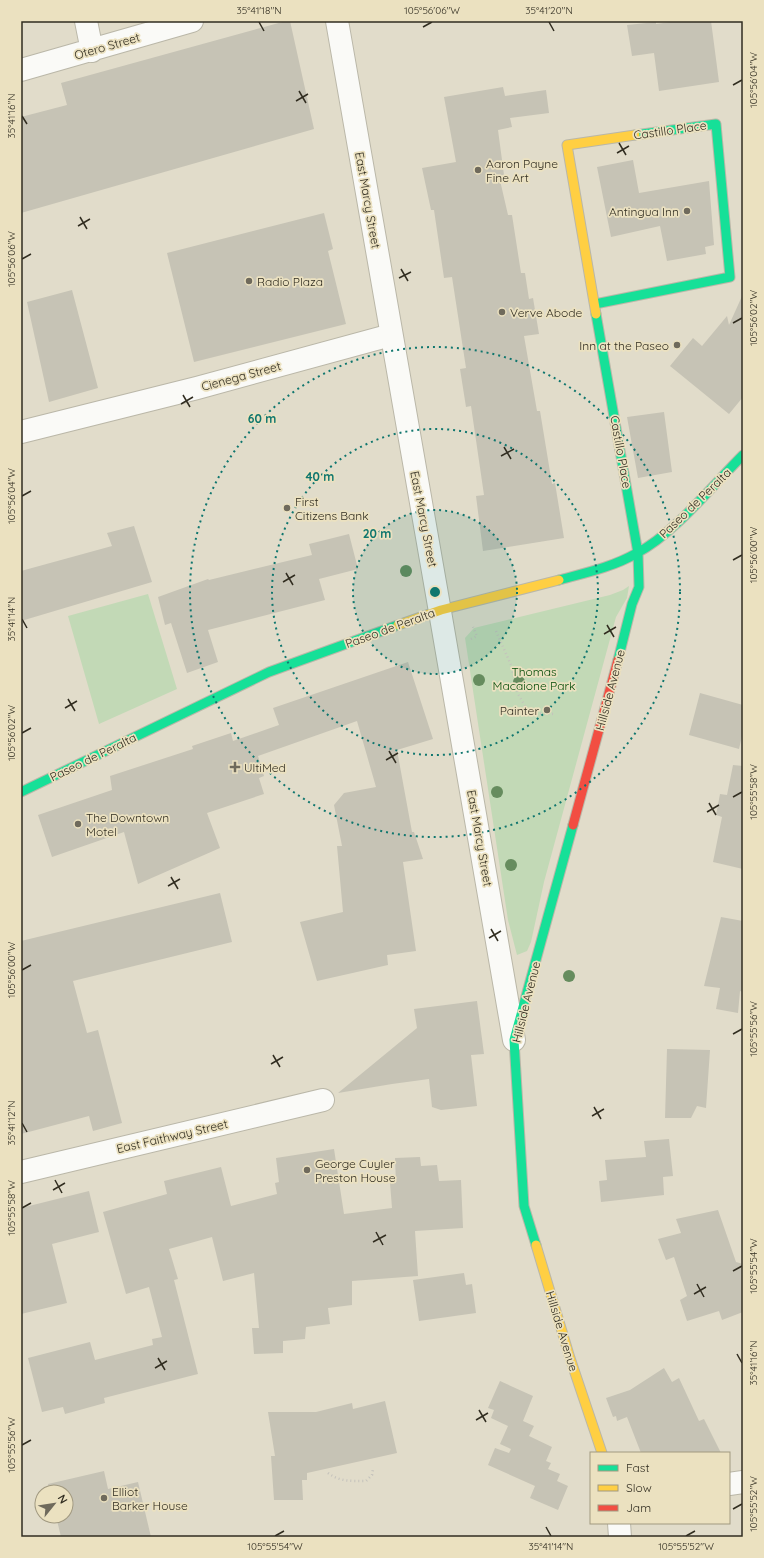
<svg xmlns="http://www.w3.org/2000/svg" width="764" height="1558" font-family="Quicksand,sans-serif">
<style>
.green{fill:#c2d9b6}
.building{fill:#c6c3b5}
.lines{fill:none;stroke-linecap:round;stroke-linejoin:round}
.street-casing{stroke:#bab7a8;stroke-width:24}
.fast-casing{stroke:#bab7a8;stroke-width:11}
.slow-casing{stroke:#bab7a8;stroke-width:11}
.jam-casing{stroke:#bab7a8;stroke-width:11}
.path{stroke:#c4c2bc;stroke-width:2.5;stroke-dasharray:1 3;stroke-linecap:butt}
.street{stroke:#fafaf7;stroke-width:22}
.fast{stroke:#16e098;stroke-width:9}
.slow{stroke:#ffcf43;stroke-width:9}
.jam{stroke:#f24e42;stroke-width:9}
.tree{fill:#668c5e}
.ticks{fill:none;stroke:#312d20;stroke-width:1.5}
.ring{fill:none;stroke:#0f766e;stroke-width:2;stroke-dasharray:2 4}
.poi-dot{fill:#6f6a5c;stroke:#ebe1c0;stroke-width:1.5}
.labels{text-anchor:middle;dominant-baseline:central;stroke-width:3.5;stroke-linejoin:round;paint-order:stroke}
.street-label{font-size:12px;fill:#312d20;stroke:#ebe1c0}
.poi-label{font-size:12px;fill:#312d20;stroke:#ebe1c0;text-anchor:start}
.park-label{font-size:12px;fill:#014a05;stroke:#ebe1c0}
.centre{fill:#0f766e;stroke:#ebe1c0;stroke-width:2}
.ring-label{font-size:12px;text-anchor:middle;font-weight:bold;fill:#0f766e;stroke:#ebe1c0;stroke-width:3.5;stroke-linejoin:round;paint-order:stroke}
.neatline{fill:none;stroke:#312d20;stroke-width:1.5}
.ticks-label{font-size:10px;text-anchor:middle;fill:#312d20}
</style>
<rect width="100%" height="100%" fill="#e1dcca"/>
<!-- green -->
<path class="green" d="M629 586 627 598 616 617 544 882 531 942 527 951 517 955 508 920 465 638 474 628 610 595 623 590Z
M148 594 177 689 99 724 68 616Z"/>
<!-- building -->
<path class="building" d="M286 21H290L314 129 21 213V117L67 105 61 83Z
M678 21H711L719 82 659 91 654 53 632 56 627 25 656 22V24Z
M503 87 505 96 546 90 549 113 510 118 512 127 498 130 504 175 499 176 508 215H512L521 273H525L529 299 533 298 539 334 524 336 537 411H540L552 484 555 483 564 538 483 551 476 496 484 495 471 406 466 407 460 369 466 368 452 277 444 278 434 210H431L422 168 456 162 444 97Z
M633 160 639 193 709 181 714 245 705 247 706 254 667 261 660 226 611 237 597 167Z
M324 213 333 249 328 251 346 324 194 362 167 253Z
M72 290 98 388 49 402 27 302Z
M743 294V397L729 414 670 366 693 338 702 346 727 316 729 325Z
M664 412 672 472 638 478 627 417Z
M134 526 152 582 21 621V571L112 546 107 533Z
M349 534 358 569 319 579 325 600 208 630 218 662 187 673 171 623 165 625 158 597 208 579 209 580 312 555 309 544Z
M408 662 433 739 397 750 412 832H414L423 859 403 862 416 951 387 955 388 965 317 981 300 922 343 912 337 846H342L334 805 344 793 376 787 357 721 258 756 264 776 259 778 264 794 207 813 220 848 138 884 124 832 52 857 38 815 112 790 110 776 193 749 192 746 231 733 233 741 279 725 273 708Z
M700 693 743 705V732L739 749 689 735Z
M733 765 743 766V869L713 862 722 817 716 815 720 794 727 795Z
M220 893 232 942 73 981 87 1033 98 1030 122 1123 93 1131 89 1116 21 1134V941Z
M721 917 743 921V992L740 991 738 1013 716 1009 720 988 704 986Z
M477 1001 484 1054 471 1055 477 1106 441 1110 432 1107 429 1079 392 1084 338 1093 417 1028 414 1009Z
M667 1049 710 1050 706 1108 697 1106 691 1118H665Z
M669 1139 673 1176 663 1177 664 1195 601 1202 599 1181 607 1180 605 1160 646 1157 644 1141Z
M334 1149 344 1214 392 1208 390 1183H396L395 1158 420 1157 421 1166 437 1165 439 1181 461 1180 463 1228 415 1231 418 1276 352 1281V1305L328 1308 330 1324 306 1327 305 1339 283 1341V1353L254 1354 252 1328H259L254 1273 223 1281 212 1237 169 1249 178 1279 174 1280 198 1374 104 1398 105 1403 65 1414 63 1407 42 1412 28 1358 90 1342 95 1360 153 1345 152 1339 162 1337 149 1287 126 1294 103 1212 167 1194 164 1181 221 1167 231 1206 277 1194 275 1183 279 1182 276 1158Z
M89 1191 99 1232 52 1244 67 1303 21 1314V1208Z
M718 1210 736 1262 743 1264V1312L722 1320 719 1311 687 1321 680 1300 687 1296 674 1257 666 1260 658 1239 681 1233 676 1219Z
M464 1273 466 1285 472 1284 476 1313 419 1321 413 1280Z
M664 1368 672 1382 679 1378 699 1421 704 1419 721 1453H641L627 1417 617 1421 616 1416 613 1417 606 1398 630 1390Z
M500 1381 533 1396 523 1421 534 1426 529 1436 552 1447 546 1461 551 1463 548 1469 560 1474 557 1481 568 1486 558 1510 530 1498 535 1486 488 1465 495 1448 509 1453 511 1449 500 1444 508 1426 491 1418 494 1410 488 1408Z
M385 1401 397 1453 307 1473V1480H302L303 1500H274L271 1456H275L268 1412H316L352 1403 353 1409Z
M104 1471 108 1489 138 1482 151 1537H61L56 1516H66V1492H50L48 1484Z"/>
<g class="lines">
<!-- street casing -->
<g class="street-casing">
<path id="street" d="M86 21 92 51
M337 21C396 361 456 700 514 1040
M21 70 192 21
M21 432 197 388 391 335
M21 1172 323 1100
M729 1484 743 1482
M619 1523 620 1537"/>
</g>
<!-- fast casing -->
<g class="fast-casing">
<path id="fast" d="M595 304 730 277 716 124 635 135
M596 314 638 553 639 587 632 604 618 660
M559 580C585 573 613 567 637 553 674 534 713 485 743 455
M21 792 269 672 398 625
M536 1245 524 1206 514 1040 573 825"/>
</g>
<!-- slow casing -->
<g class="slow-casing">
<path id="slow" d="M596 314 567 145 635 135
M398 625 441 610 559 580
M536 1245 570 1358 602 1453"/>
</g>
<!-- jam casing -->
<g class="jam-casing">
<path id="jam" d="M573 825 618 660"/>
</g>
<!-- path -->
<path class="path" d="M496 631 511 665 518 694 529 713 556 714
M471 639 477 636 473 627
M328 1473C340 1482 352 1481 366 1481L372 1475 373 1469"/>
<!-- street -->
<use href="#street" class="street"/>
<!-- fast -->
<use href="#fast" class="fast"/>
<!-- slow -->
<use href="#slow" class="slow"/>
<!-- jam -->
<use href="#jam" class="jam"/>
</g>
<!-- trees -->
<g class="tree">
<circle cx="406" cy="571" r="6"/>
<circle cx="479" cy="680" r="6"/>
<circle cx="519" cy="682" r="6"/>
<circle cx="497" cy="792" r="6"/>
<circle cx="511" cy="865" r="6"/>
<circle cx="569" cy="976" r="6"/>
</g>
<!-- ticks -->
<path class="ticks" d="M259 22 264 31M549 22 554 31M423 27 432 22M733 85 742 80M299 91 306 103M296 101 308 94M22 116 27 124M619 143 626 155M617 153 629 146M80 217 87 229M78 226 90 219M22 259 31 254M401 269 408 281M399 278 411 272M733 323 742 318M183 395 190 407M181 404 193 397M504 447 511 459M501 456 514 449M22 496 31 491M733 560 742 555M286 573 293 585M283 582 295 575M22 619 27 628M607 625 614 637M604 634 616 627M68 699 75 711M65 708 77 701M22 733 31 728M389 751 396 763M386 760 398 753M733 797 742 792M709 803 716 815M707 812 719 805M171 877 178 889M168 886 180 879M491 929 498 941M489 938 501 931M22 970 31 965M733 1034 742 1029M273 1055 280 1067M271 1064 283 1057M594 1107 601 1119M592 1116 604 1109M22 1123 27 1132M55 1180 62 1193M53 1190 65 1183M22 1208 31 1203M376 1232 383 1245M373 1242 386 1235M733 1271 742 1266M697 1284 704 1297M694 1294 706 1287M737 1354 742 1363M158 1358 165 1370M155 1368 167 1361M479 1410 486 1422M476 1420 488 1413M22 1445 31 1440M733 1509 742 1504M546 1527 551 1536M275 1536 284 1531M686 1536 695 1531"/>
<!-- distance rings -->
<circle cx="435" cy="592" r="82" fill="#0f766e" fill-opacity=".12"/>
<g class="ring">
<circle cx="435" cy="592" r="82"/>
<circle cx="435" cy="592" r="163"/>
<circle cx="435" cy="592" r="245"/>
</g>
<!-- markers -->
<g class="poi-dot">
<circle cx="478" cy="170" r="4"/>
<circle cx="687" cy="211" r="4"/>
<circle cx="249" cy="281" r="4"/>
<circle cx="502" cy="312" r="4"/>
<circle cx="677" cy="345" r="4"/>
<circle cx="287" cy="508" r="4"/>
<circle cx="547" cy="710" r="4"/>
<path d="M233 761h4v4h4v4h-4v4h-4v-4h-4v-4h4z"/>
<circle cx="78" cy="824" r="4"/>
<circle cx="307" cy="1170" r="4"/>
<circle cx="104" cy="1498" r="4"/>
</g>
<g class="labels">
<!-- street labels -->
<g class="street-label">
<text transform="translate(107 46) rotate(-16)">Otero Street</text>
<text transform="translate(670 130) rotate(-8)">Castillo Place</text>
<text transform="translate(368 200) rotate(80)">East Marcy Street</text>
<text transform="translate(241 376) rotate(-15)">Cienega Street</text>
<text transform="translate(621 452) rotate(80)">Castillo Place</text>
<text transform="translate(695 503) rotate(-44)">Paseo de Peralta</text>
<text transform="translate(424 519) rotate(79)">East Marcy Street</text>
<text transform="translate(390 628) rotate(-20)">Paseo de Peralta</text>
<text transform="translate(610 690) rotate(-75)">Hillside Avenue</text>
<text transform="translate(93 757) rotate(-26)">Paseo de Peralta</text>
<text transform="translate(480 838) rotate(80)">East Marcy Street</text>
<text transform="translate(526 1002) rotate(-76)">Hillside Avenue</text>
<text transform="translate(172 1136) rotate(-13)">East Faithway Street</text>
<text transform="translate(562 1331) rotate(73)">Hillside Avenue</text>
</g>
<!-- poi labels -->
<g class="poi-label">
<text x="486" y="163">Aaron Payne<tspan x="486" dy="14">Fine Art</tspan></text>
<text x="679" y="211" text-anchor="end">Antingua Inn</text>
<text x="257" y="281">Radio Plaza</text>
<text x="510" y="312">Verve Abode</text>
<text x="669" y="345" text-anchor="end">Inn at the Paseo</text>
<text x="295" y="501">First<tspan x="295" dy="14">Citizens Bank</tspan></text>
<text x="539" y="710" text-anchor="end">Painter</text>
<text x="244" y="767">UltiMed</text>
<text x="86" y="817">The Downtown<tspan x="86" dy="14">Motel</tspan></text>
<text x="315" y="1163">George Cuyler<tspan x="315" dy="14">Preston House</tspan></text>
<text x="112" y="1491">Elliot<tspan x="112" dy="14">Barker House</tspan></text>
</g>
<!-- park labels -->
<g class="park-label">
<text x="534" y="671">Thomas<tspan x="534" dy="14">Macaione Park</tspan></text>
</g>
</g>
<circle cx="435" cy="592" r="6" class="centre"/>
<g class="ring-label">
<text x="262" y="423">60 m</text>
<text x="320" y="481">40 m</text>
<text x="377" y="538">20 m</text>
</g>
<!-- border -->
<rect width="764" height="1558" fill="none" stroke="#ebe1c0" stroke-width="44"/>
<!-- legend -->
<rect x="590" y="1452" width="140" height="72" fill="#ebe1c0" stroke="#a19980"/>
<rect x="598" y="1465" width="20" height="6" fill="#16e098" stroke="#a19980"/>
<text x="626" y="1472" font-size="12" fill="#312d20">Fast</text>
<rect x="598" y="1485" width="20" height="6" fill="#ffcf43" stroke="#a19980"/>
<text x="626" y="1492" font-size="12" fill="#312d20">Slow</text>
<rect x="598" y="1505" width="20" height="6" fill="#f24e42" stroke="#a19980"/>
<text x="626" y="1512" font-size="12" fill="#312d20">Jam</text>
<!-- north arrow -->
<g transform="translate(54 1504) rotate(60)"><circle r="19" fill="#ebe1c0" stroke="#a19980"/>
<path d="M0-3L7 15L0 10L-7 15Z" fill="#6f6a5c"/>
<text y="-6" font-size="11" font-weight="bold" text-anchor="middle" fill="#312d20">N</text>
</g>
<rect x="22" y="22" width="720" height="1514" class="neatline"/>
<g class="ticks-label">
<text x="259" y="14">35°41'18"N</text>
<text x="432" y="14">105°56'06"W</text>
<text x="549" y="14">35°41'20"N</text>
<text transform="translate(753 80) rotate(-90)" y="4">105°56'04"W</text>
<text transform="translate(11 116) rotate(-90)" y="4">35°41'16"N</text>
<text transform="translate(11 259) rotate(-90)" y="4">105°56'06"W</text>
<text transform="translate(753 318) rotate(-90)" y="4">105°56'02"W</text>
<text transform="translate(11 496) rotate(-90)" y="4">105°56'04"W</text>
<text transform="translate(753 555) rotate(-90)" y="4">105°56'00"W</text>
<text transform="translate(11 619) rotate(-90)" y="4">35°41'14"N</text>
<text transform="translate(11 733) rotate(-90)" y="4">105°56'02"W</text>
<text transform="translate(753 792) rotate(-90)" y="4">105°55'58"W</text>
<text transform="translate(11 970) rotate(-90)" y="4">105°56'00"W</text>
<text transform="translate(753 1029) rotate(-90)" y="4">105°55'56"W</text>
<text transform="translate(11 1123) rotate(-90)" y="4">35°41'12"N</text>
<text transform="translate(11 1208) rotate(-90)" y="4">105°55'58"W</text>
<text transform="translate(753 1266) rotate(-90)" y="4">105°55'54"W</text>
<text transform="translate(753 1363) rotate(-90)" y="4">35°41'16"N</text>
<text transform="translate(11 1445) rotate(-90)" y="4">105°55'56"W</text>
<text transform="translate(753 1504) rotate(-90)" y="4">105°55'52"W</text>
<text x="275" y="1550">105°55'54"W</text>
<text x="551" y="1550">35°41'14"N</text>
<text x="686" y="1550">105°55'52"W</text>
</g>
</svg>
